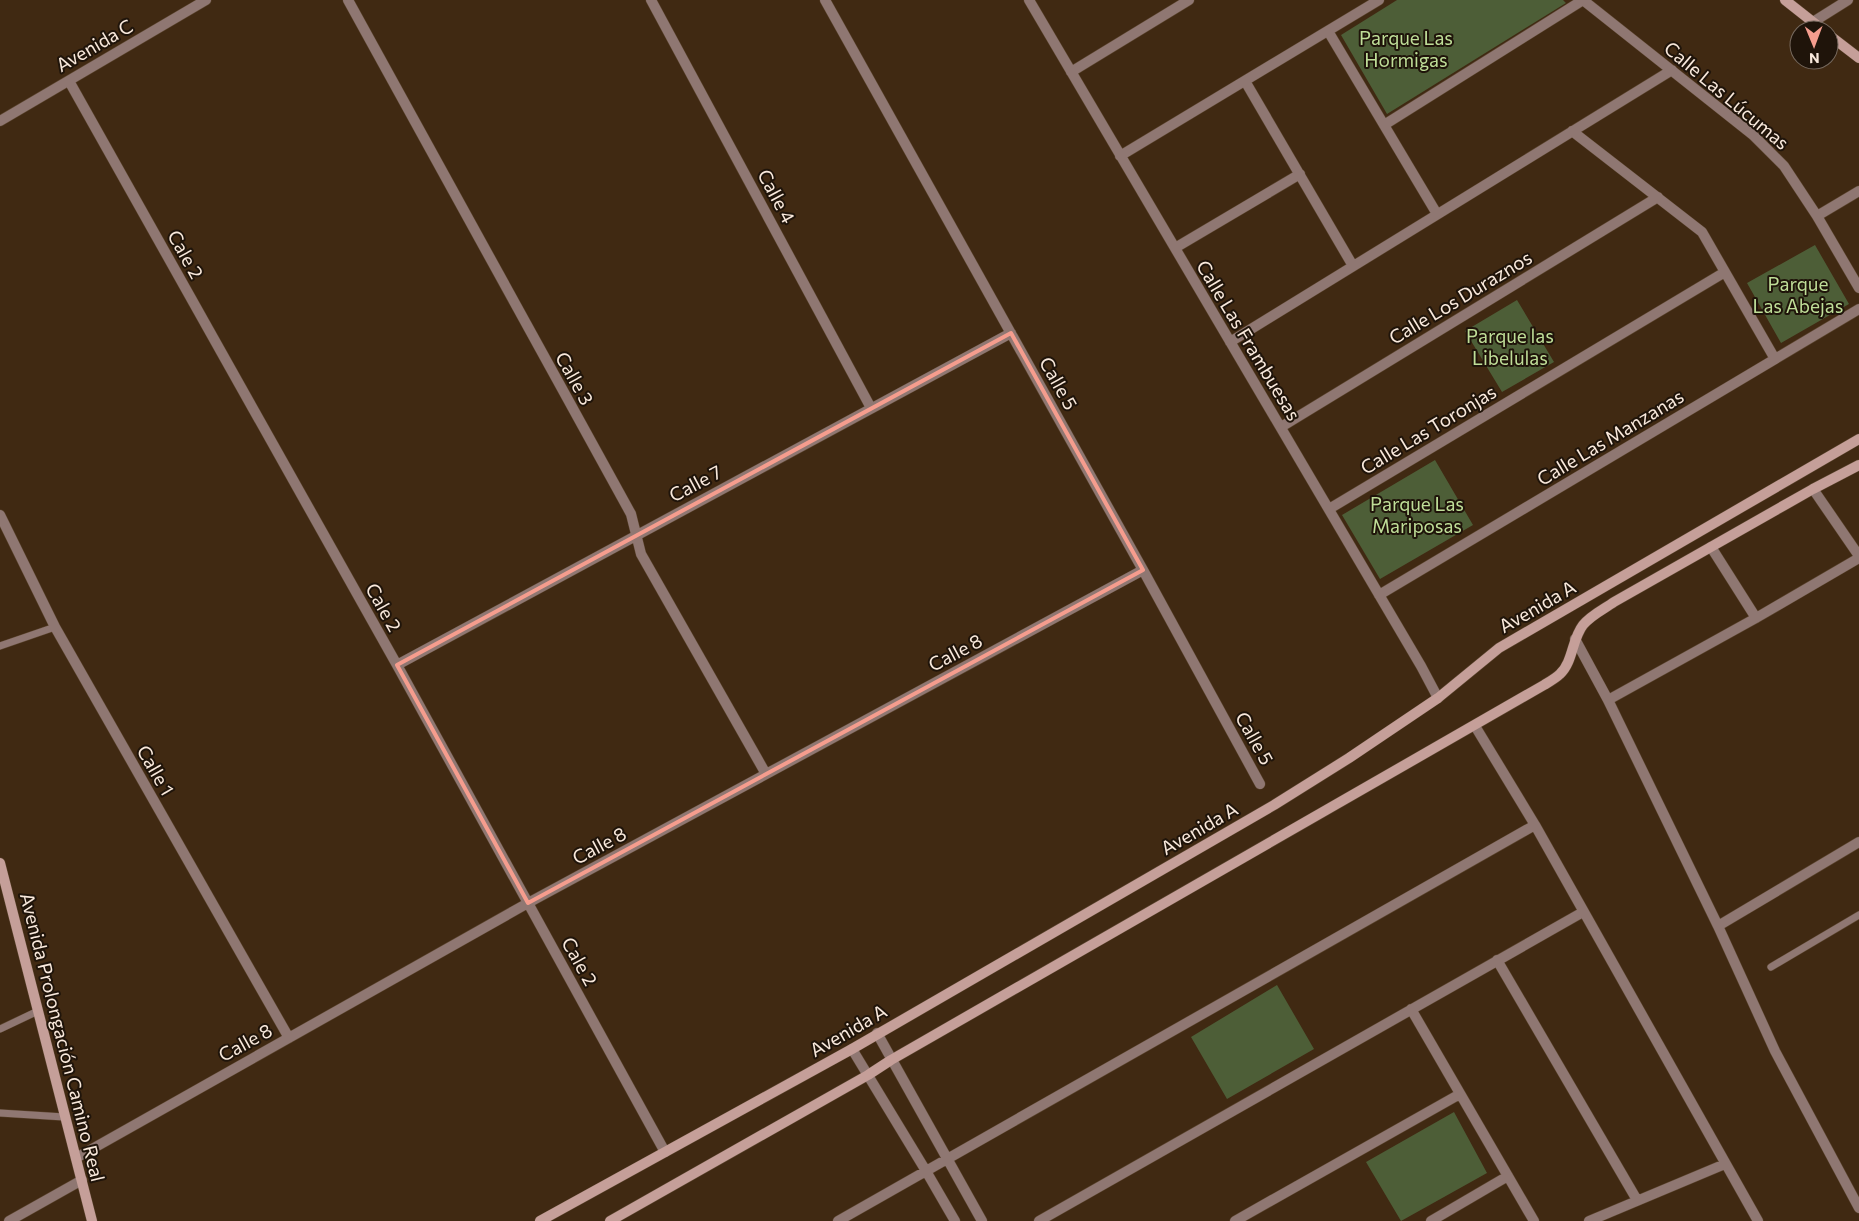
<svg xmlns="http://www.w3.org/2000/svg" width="1859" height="1221" font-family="Commissioner,sans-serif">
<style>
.green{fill:#4d5e37}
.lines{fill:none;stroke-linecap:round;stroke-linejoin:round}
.lane-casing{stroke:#5a442e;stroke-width:8}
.street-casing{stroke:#5a442e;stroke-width:11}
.secondary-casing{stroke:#5a442e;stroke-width:11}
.lane{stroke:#8f7772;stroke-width:7}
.street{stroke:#8f7772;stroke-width:10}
.secondary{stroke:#c59f99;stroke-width:10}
.marked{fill:none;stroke:#f59d8e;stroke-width:4;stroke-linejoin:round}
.labels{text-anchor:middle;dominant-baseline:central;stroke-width:4;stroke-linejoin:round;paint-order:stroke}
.park-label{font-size:19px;fill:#bfde98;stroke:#1f140a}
.street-label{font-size:19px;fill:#f9e9dc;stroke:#1f140a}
</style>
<rect width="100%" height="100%" fill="#402912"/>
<!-- green -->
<path class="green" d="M1397 0H1563L1566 3 1387 114 1341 35Z
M1815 245 1849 304 1781 343 1747 283Z
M1517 300 1554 362 1502 392 1465 331Z
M1435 460 1473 525 1380 579 1342 515Z
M1277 985 1314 1049 1227 1099 1191 1037Z
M1454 1112 1487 1173 1401 1221 1366 1162Z"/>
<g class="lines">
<!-- lane casing -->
<g class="lane-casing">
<path id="lane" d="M0 646 55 627
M1771 967 1859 915
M0 1029 38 1011
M0 1113 64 1117"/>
</g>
<!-- street casing -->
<g class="street-casing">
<path id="street" d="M348 0 631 514 641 554 766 774
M651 0 871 408
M825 0 1143 570 1260 784
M1029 0 1421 666 1438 698
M1583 0 1753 135 1784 166 1817 216 1859 288
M1813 22 1848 0
M1328 31 1437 214
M1071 72 1189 0
M69 81 397 665 665 1152
M1245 81 1353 266
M0 121 206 0
M1384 125 1583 0
M1572 131 1702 232 1775 359
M1120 156 1379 0
M1817 216 1859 191
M1175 248 1300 174
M1230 342 1672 70
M1281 427 1658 197
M1813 489 1859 556
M1329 509 1725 272
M0 515 55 627 289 1038
M1711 547 1756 618
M1379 595 1859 309
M1575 639 1608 700 1718 926 1775 1051 1859 1208
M397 665 1011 333
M1608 700 1756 618 1859 558
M1475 726 1535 825 1758 1221
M1718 926 1859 842
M1497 960 1637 1200
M1411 1009 1534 1221
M877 1033 982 1221
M852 1049 926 1171 955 1221
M76 1158 528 903 1143 570
M9 1221 82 1180
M838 1221 1535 825
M1039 1221 1583 912
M1235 1221 1460 1094
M1431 1221 1508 1176
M1589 1221 1725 1164"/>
</g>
<!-- secondary casing -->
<g class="secondary-casing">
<path id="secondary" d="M1785 0 1823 30
M1829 35 1859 58
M0 863 92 1221
M540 1221 852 1049 1274 805 1349 758 1438 698 1499 648 1859 439
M610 1221 868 1075 891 1060 1544 685C1549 682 1556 678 1560 674 1573 662 1572 639 1583 625 1591 615 1604 609 1614 602L1813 489 1859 465"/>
</g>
<!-- lane -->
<use href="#lane" class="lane"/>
<!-- street -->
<use href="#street" class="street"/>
<!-- secondary -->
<use href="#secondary" class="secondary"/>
</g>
<!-- marked area -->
<path class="marked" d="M1011 333 1143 570 528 903 397 665Z"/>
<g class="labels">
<!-- park labels -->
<g class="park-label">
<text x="1406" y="37">Parque Las<tspan x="1406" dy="22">Hormigas</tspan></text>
<text x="1798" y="283">Parque<tspan x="1798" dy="22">Las Abejas</tspan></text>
<text x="1510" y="335">Parque las<tspan x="1510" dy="22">Libelulas</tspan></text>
<text x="1417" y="503">Parque Las<tspan x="1417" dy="22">Mariposas</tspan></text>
</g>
<!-- street labels -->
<g class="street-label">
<text transform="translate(94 45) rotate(-30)">Avenida C</text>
<text transform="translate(1727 95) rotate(40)">Calle Las Lúcumas</text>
<text transform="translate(777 196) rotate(62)">Calle 4</text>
<text transform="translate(186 254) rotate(61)">Cale 2</text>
<text transform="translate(1460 297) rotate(-31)">Calle Los Duraznos</text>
<text transform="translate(1249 340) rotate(59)">Calle Las Frambuesas</text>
<text transform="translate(575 378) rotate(61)">Calle 3</text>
<text transform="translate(1059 383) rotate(61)">Calle 5</text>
<text transform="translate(1428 429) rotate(-31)">Calle Las Toronjas</text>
<text transform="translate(1610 437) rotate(-31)">Calle Las Manzanas</text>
<text transform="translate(695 483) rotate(-28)">Calle 7</text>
<text transform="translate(1537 606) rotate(-30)">Avenida A</text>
<text transform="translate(384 607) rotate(61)">Cale 2</text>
<text transform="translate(955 652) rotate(-28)">Calle 8</text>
<text transform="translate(1255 738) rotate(61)">Calle 5</text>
<text transform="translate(156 770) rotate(60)">Calle 1</text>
<text transform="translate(1199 828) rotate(-30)">Avenida A</text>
<text transform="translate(599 845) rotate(-28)">Calle 8</text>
<text transform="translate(580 961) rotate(61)">Cale 2</text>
<text transform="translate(848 1030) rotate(-30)">Avenida A</text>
<text transform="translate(63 1037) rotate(76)">Avenida Prolongación Camino Real</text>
<text transform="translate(245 1042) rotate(-29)">Calle 8</text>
</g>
</g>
<!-- north arrow -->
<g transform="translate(1814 45) rotate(179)"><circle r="24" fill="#1f140a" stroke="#76695e"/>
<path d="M0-4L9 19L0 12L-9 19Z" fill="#f59d8e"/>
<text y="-8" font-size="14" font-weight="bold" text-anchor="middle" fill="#f9e9dc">N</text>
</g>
</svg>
